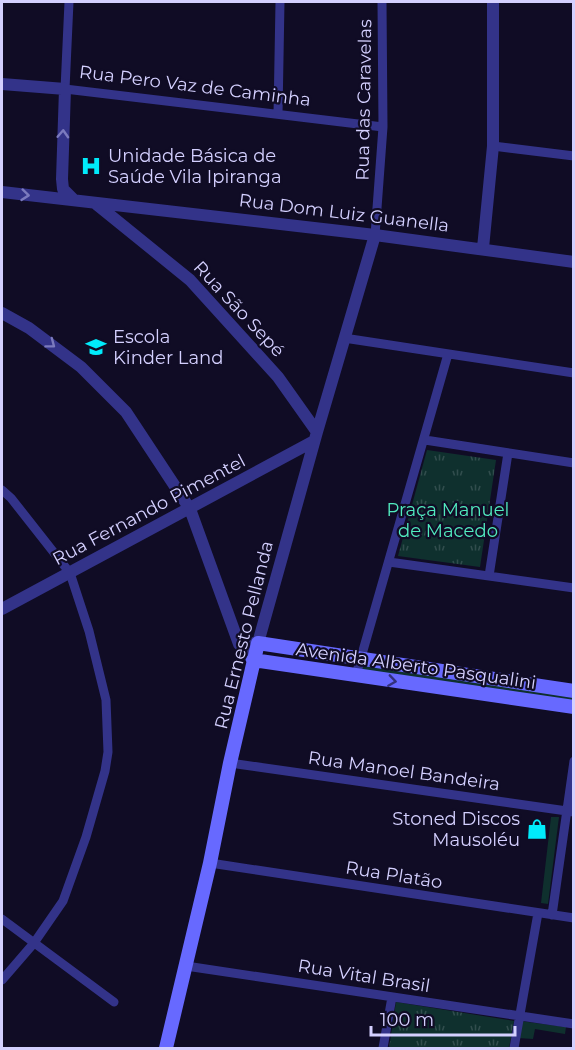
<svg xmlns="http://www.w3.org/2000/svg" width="575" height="1050" font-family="Montserrat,sans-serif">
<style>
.grass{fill:#0f302e}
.park{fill:url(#park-tufts)}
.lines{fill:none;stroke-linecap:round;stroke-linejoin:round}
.minor{stroke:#333389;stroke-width:9}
.tertiary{stroke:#333389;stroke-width:12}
.secondary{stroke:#6769ff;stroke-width:14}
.oneway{stroke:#7b7abe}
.oneway2{stroke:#33317c}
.labels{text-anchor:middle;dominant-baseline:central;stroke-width:4.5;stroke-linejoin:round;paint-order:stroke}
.street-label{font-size:18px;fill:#d4d0ff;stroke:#100c25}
.poi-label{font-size:18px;fill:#d4d0ff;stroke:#100c25;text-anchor:start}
.park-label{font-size:18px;fill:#51ebbf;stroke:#100c25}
</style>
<defs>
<pattern id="park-tufts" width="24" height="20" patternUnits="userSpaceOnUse" patternTransform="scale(1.5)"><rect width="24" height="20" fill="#0f302e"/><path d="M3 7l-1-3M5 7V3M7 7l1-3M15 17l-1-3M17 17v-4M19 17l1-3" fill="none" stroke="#314d4d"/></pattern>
</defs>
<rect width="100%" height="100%" fill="#100c25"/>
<!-- grass -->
<path class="grass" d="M362 662 573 695V701L360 674Z
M551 817H559L548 904 541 903Z
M520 1021 566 1027 565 1034 535 1029 533 1039 518 1038Z"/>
<!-- park -->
<path class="park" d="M427 450 496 460 480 567 398 556Z
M396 1002 514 1021 509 1048H389Z"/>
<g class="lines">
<!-- minor -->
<path class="minor" d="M69 2 65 89 383 127
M278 114 280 2
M493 146 574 156
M375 235 383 127 382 2
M344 338 574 373
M425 440 574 463
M2 490 11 498 70 573 89 631 106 700 108 752 105 771 86 837 63 901 34 943 2 980
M389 562 574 588
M489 576 508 453
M356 675 448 354
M230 763 574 812
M210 863 574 918
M552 915 574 761
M2 919 114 1002
M186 966 574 1024
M383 1048 392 997
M514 1048 538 913"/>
<!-- tertiary -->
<path class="tertiary" d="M2 84 65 89 62 179 63 189 74 200
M2 192 375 235 574 262
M95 203 190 280 278 377 317 432
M483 248 493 146V2
M2 313 29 328 81 367 126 412 190 509 239 644 253 660
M2 609 314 441
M239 644 258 643 317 432 375 235"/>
<!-- secondary -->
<path class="secondary" d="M253 660 574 707
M166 1048 210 863 230 763 258 643 574 691"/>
</g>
<!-- one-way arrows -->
<defs><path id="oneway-chevron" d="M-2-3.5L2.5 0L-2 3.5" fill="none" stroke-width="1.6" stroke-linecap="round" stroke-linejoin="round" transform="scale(1.5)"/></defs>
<g class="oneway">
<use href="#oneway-chevron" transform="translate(63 134) rotate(-87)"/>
<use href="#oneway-chevron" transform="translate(25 195) rotate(6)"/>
<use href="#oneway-chevron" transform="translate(51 344) rotate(37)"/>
</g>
<use class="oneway2" href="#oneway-chevron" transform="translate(392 681) rotate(8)"/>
<!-- icons -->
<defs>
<g id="hospital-bare" transform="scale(1.62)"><path d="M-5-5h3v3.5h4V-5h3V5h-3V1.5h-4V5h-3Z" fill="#00ebfb" stroke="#100c25" stroke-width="2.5" paint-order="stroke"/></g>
<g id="school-bare" transform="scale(1.62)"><path d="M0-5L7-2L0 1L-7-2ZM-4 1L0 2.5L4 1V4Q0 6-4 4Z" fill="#00ebfb" stroke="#100c25" stroke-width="2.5" paint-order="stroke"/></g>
<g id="shop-bare" transform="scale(1.62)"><path d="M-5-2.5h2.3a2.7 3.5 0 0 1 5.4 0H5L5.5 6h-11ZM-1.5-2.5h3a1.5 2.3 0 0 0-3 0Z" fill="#00ebfb" stroke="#100c25" stroke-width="2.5" paint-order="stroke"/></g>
</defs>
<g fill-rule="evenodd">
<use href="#hospital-bare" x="91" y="166"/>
<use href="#school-bare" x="96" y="347"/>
<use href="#shop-bare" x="537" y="829"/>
</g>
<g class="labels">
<!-- street labels -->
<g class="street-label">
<text transform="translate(195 86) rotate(7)">Rua Pero Vaz de Caminha</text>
<text transform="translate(364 100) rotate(-89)">Rua das Caravelas</text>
<text transform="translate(344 213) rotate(7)">Rua Dom Luiz Guanella</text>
<text transform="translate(239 309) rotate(47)">Rua São Sepé</text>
<text transform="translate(149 510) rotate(-28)">Rua Fernando Pimentel</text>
<text transform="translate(244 635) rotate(-76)">Rua Ernesto Pellanda</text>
<text transform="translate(416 666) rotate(8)">Avenida Alberto Pasqualini</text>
<text transform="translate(404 771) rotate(8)">Rua Manoel Bandeira</text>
<text transform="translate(394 875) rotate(9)">Rua Platão</text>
<text transform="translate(364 976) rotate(9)">Rua Vital Brasil</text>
</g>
<!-- poi labels -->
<g class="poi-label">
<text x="108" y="156">Unidade Básica de<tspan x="108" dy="21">Saúde Vila Ipiranga</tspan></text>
<text x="113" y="337">Escola<tspan x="113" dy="21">Kinder Land</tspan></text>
<text x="520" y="819" text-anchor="end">Stoned Discos<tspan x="520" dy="21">Mausoléu</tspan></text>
</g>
<!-- park labels -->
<g class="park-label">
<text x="448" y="510">Praça Manuel<tspan x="448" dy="21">de Macedo</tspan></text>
</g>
</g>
<!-- border -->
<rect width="575" height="1050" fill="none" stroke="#d4d0ff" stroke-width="6"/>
<!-- scale -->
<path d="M371 1026v9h144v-9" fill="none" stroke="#d4d0ff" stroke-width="3"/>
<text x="380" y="1026" font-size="18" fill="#d4d0ff" stroke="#100c25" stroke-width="4.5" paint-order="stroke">100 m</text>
</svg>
